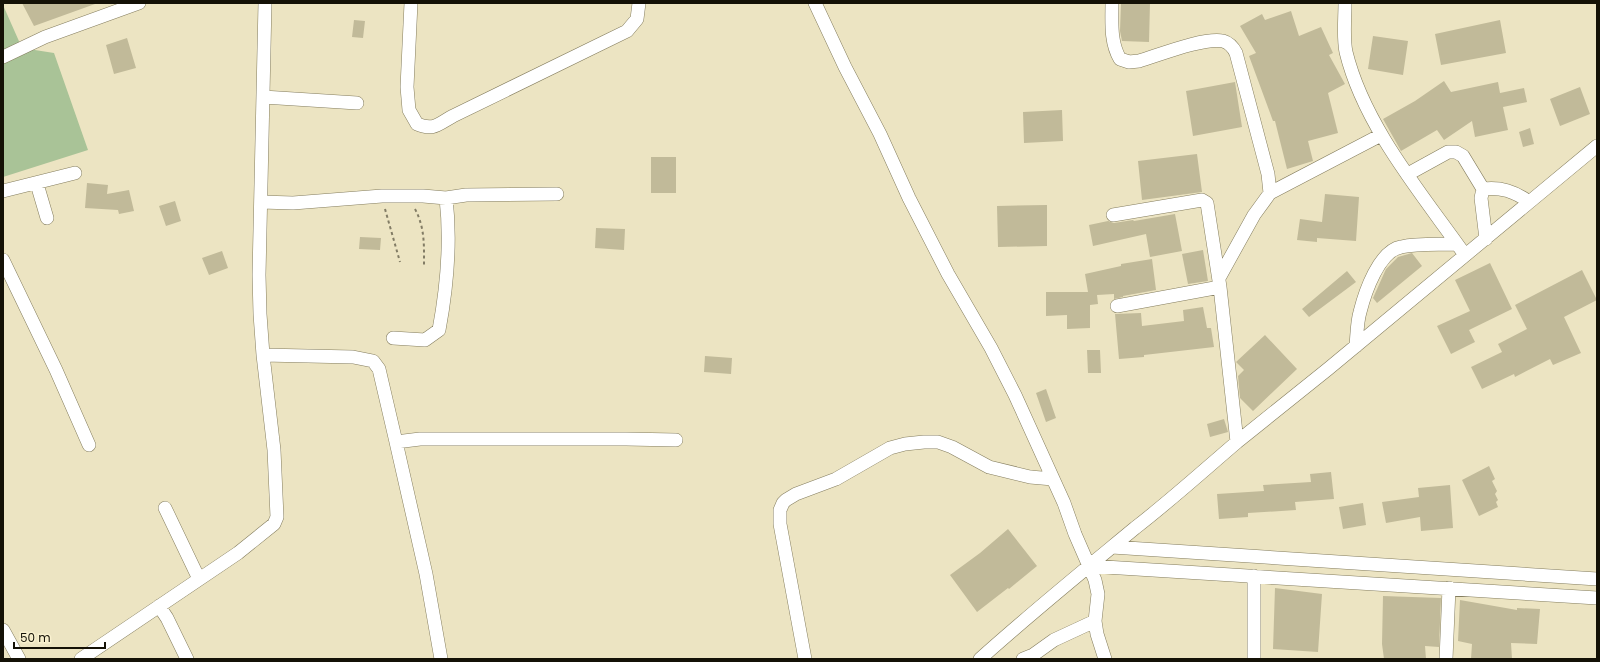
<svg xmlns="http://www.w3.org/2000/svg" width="1600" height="662" font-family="Poppins,sans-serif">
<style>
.green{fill:#a9c397}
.building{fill:#c1ba99}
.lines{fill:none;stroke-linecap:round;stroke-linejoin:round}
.minor-casing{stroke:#847d5e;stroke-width:14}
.path{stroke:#827c65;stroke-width:2;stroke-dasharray:3 3;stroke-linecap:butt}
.minor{stroke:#fff;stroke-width:13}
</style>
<rect width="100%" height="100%" fill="#ece4c2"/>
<!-- green -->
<path class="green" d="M3 5 22 48 54 53 88 150 3 177Z"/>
<!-- building -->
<path class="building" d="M22 3H95V4L34 26Z
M1121 3H1150L1149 42 1122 41 1120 31Z
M1291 11 1299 36 1321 27 1333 53 1329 55 1345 84 1328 93 1338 133 1308 141 1313 161 1287 169 1275 121H1273L1249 56 1256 53 1240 26 1262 14 1265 20Z
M354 20 365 21 363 38 352 37Z
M1500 20 1506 53 1441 65 1435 34Z
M1373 36 1408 41 1403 75 1368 69Z
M127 38 136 68 114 74 106 45Z
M1444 81 1451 92 1498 82 1500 93 1524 88 1527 102 1503 107 1508 130 1475 137 1472 121 1444 140 1437 130 1401 151 1383 119 1415 101Z
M1235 82 1242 127 1193 136 1186 91Z
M1580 87 1590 114 1560 126 1550 99Z
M1062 110 1063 141 1024 143 1023 112Z
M1530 128 1534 144 1523 147 1519 132Z
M1197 154 1202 192 1142 200 1138 161Z
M651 157H676V193H651Z
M87 183 108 185 107 194 129 190 134 211 119 214 118 210 85 208Z
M1325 194 1359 197 1356 241 1317 238V242L1297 240 1300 219 1322 222Z
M175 201 181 221 166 226 159 206Z
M1047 205V246L998 247 997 206Z
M1175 214 1182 251 1150 257 1146 234 1093 246 1089 225 1108 221 1114 223 1133 220 1134 221Z
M596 228 625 229 624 250 595 248Z
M360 237 381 238 380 250 359 249Z
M1203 250 1208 281 1188 284 1182 254Z
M222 251 228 268 209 275 202 258Z
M1412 253 1422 266 1377 303 1373 298 1386 269 1398 257Z
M1152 259 1156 290 1123 296V297L1114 299V294L1097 295 1098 304 1090 305V328L1067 329V315L1046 316V292H1088L1085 274 1121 266V264Z
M1490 263 1512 309 1469 330 1475 342 1451 354 1437 326 1470 311 1455 280Z
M1582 270 1597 300 1564 317 1581 353 1553 365 1550 359 1515 377 1514 374 1482 389 1471 367 1502 352 1498 344 1527 329 1515 305Z
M1347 271 1356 282 1309 317 1302 309Z
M1203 307 1207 328H1211L1214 347 1144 355V357L1119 359 1115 314 1141 313 1142 326 1184 321 1183 310Z
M1265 335 1297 369 1253 411 1240 398 1238 376 1244 370 1236 362Z
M1087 350H1100L1101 373H1088Z
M705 356 732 358 731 374 704 372Z
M1046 389 1056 418 1046 422 1036 393Z
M1224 419 1228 432 1210 437 1207 424Z
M1489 466 1495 479 1492 481 1497 491 1495 494 1498 500 1496 502 1498 507 1479 516 1462 480Z
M1331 472 1334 499 1295 502 1296 510 1248 513V517L1219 519 1217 494 1264 491 1263 485 1311 482 1310 474Z
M1450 485 1453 528 1421 531 1420 517 1386 523 1382 502 1419 497 1418 488Z
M1363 503 1366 525 1343 529 1339 507Z
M1008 529 1037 566 1009 589 1008 588 977 612 950 575 980 553Z
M1275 588 1322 594 1318 652 1273 649Z
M1383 596 1441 598 1439 647 1425 646 1426 659H1384L1382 644Z
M1460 600 1517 610V608L1540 609 1537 644 1511 643 1512 659H1471L1472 644 1458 641Z"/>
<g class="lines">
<!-- minor casing -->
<g class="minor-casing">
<path id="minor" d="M411 3 407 87 409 110 417 124C434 131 438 124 453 116L627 31 637 19 639 3
M815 3 845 67 880 134 909 198 948 274 991 348 1015 395 1064 503 1075 534 1095 580 1098 594 1095 621 1097 634 1105 659
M1112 3C1112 22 1110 42 1120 59L1129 62 1139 61C1159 55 1204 37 1223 41 1230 43 1233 47 1236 53L1268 174 1270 193 1254 215 1219 278
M1345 3C1345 18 1343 38 1346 52 1364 126 1422 194 1465 255
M3 57 45 37 139 3
M263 97 357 103
M1408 174 1448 152H1456L1463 156 1483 189 1481 198 1486 239
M37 184 47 218
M1483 189C1501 187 1514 191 1529 202
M3 191 75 173
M1270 193 1381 135
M261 202 293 203 382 196H423L446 198 466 195 557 194
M3 260 56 370 89 445
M1117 306 1220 287
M393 338 425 340 439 330C447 287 451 241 446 198
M1356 346C1357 335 1357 322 1360 312 1365 292 1379 251 1401 247 1419 243 1439 245 1457 244
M263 355 353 357 373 361 379 369 396 442
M1237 442 1328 369 1597 146
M165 508 199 579
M1112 547 1597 579
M1089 566 1597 598
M1254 576V659
M159 606 167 618 187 659
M3 630 19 659
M81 659 238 553 274 524 277 517 274 450 263 355 260 314 259 275 265 3
M441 659 426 574 396 442 420 439H626L676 440
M805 659 780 524V510L783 503 786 500 796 494 836 479 890 448 905 444 924 442H938L952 447 989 467 1030 477 1053 479
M980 659C1030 614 1083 571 1135 528 1170 501 1203 471 1237 442L1220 287 1207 203 1202 200 1113 215
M1023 659 1033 655 1054 640 1095 621
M1446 659 1449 588"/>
</g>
<!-- path -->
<path class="path" d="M385 209 400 262
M415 209C425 228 424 245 424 266"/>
<!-- minor -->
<use href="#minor" class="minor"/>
</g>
<!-- border -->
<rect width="1600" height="662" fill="none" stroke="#141106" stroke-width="8"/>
<!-- scale -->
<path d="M14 642v6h91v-6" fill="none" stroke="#141106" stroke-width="2"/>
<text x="20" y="642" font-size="12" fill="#141106" stroke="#f9f1cf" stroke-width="3" paint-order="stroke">50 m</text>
</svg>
